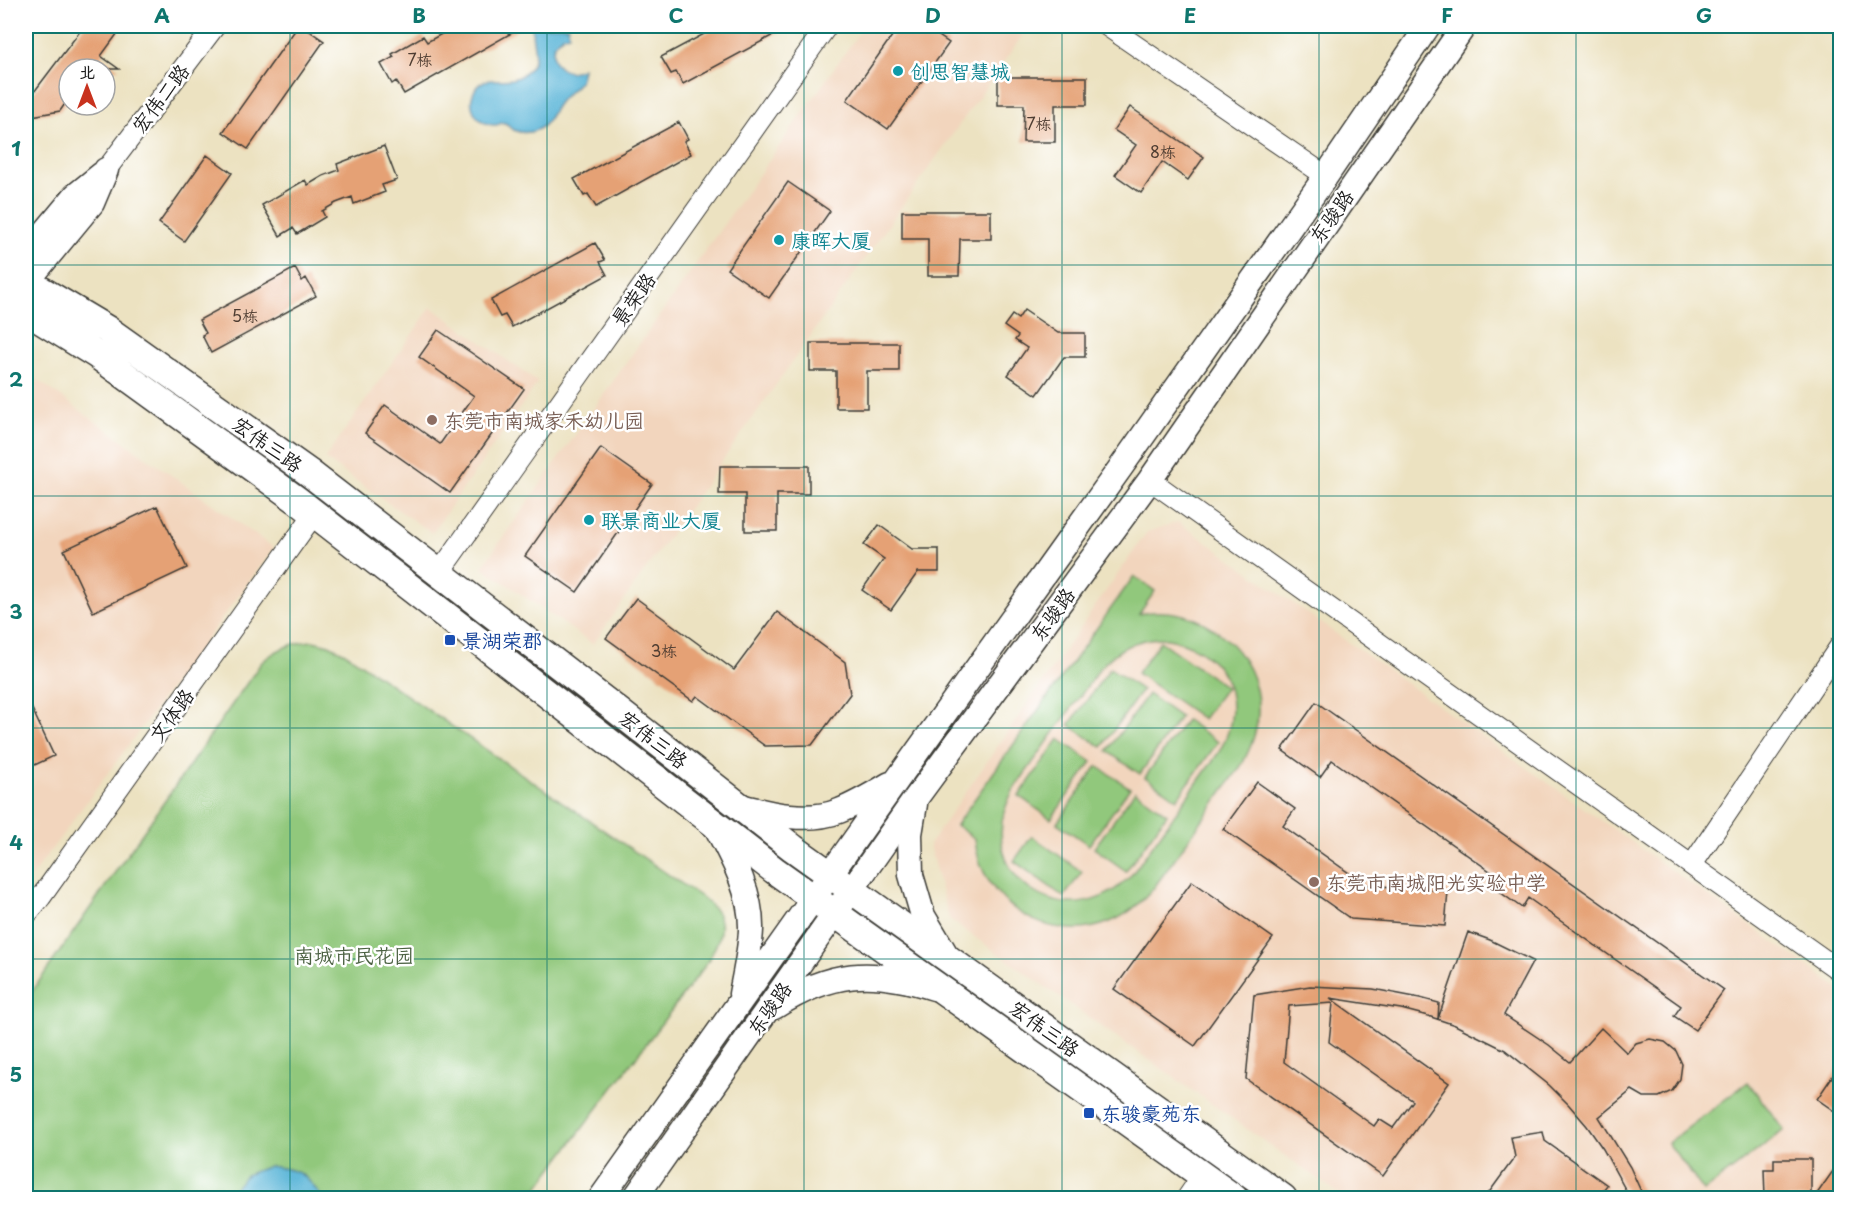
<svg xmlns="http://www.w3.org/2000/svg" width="1866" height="1224" font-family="'Playpen Sans','LXGW WenKai TC',sans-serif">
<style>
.built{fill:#f2d5bd}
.green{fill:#91c87b;stroke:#56724c;stroke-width:1.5;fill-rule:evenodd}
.water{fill:#5ab5d8;stroke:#3b687a;stroke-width:1.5}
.building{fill:#e5a174;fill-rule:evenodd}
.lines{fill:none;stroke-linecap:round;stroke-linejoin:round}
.minor-casing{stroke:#3b3a35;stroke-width:22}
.tertiary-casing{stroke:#3b3a35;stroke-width:27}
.secondary-casing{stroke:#3b3a35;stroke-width:30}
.minor{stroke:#fff;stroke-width:20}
.tertiary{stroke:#fff;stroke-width:24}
.secondary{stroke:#fff;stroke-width:27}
.grid{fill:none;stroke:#0f766e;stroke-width:1.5;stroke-opacity:0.55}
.culture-dot{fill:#0f9aa8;stroke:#fff;stroke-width:2}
.education-dot{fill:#8d6e63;stroke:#fff;stroke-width:2}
.transit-dot{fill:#1a4fb4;stroke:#fff;stroke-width:2}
.labels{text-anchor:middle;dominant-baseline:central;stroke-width:5;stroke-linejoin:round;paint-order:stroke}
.number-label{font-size:16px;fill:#4e3d32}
.culture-label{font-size:20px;fill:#0d838f;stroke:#fff;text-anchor:start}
.street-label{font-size:20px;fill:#1c1c1c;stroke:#fff}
.education-label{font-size:20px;fill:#785e54;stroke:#fff;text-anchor:start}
.transit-label{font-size:20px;fill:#164399;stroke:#fff;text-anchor:start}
.park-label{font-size:20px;fill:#4b6142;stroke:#fff}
.neatline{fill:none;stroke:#0f766e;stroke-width:2}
.grid-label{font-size:20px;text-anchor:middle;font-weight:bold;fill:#0f766e}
</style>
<rect width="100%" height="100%" fill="#fff"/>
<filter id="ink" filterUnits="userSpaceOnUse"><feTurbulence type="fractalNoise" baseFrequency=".0167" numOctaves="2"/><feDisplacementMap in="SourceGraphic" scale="12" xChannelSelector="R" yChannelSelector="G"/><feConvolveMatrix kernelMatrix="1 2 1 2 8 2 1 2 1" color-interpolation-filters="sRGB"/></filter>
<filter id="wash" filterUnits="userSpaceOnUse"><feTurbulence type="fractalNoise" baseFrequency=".008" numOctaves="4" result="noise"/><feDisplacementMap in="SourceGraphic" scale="24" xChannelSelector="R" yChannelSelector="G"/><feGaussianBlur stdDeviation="1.35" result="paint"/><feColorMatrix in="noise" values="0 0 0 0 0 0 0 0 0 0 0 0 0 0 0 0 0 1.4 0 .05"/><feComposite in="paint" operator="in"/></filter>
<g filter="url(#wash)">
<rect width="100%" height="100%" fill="#ece2c1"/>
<!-- built -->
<path class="built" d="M864 26H1029L593 644 482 567Z
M431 307 538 382 432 533 325 459Z
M26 372 274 548 26 884Z
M1178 522 1840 989V1198H1345L949 919 929 845 1147 532Z"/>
<!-- green -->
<path class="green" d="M1134 576 1155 591 1139 614C1199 600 1262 652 1258 714 1257 734 1250 750 1241 766L1153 889C1141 903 1128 915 1110 922 1050 947 980 903 975 839L956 825ZM1161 638C1223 645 1250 699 1219 752L1133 873C1069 946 965 874 1014 789L1100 668C1117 649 1135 639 1161 638Z
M313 641 329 645 345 653 704 899C708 903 714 908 717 913 727 931 713 952 704 967L530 1198H26V1000L261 663C276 649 292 642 313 641Z
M1160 641 1226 687 1203 719 1137 673Z
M1110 668 1142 690 1102 747 1069 725Z
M1148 694 1180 717 1140 774 1107 751Z
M1186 720 1218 742 1177 799 1145 777Z
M1059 739 1092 762 1051 819 1019 796Z
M1097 766 1130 788 1089 845 1057 823Z
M1135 791 1167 814 1126 871 1094 848Z
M1032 836 1082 872 1064 897 1014 861Z
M1748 1082 1784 1130 1704 1191 1668 1143Z"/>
<!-- water -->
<path class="water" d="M533 26H568L569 34 563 36 554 45C549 65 565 78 583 68 581 88 572 87 561 100 550 112 549 129 530 132 524 133 517 132 512 129 510 127 508 124 505 123 502 122 499 125 496 125 487 126 478 120 474 112 471 106 471 99 473 94 480 74 497 82 513 79 520 77 527 72 531 66 540 52 529 39 533 26Z
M269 1166C299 1170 305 1172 322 1198H226L246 1175Z"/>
<g id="blocks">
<!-- building -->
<path class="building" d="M84 26H123L101 56 119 69H69V98L60 111 26 117V93L34 92Z
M298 26H302L324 41 248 149 223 132Z
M456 26H524L404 94 396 81 392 84 381 64 394 57 392 54 423 36 427 42Z
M719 26H790L683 84 676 72 671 74 661 57Z
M899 26H924L949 43 888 129 847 100Z
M998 77H1087V105H1055V142H1023L1024 105H998Z
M1130 107 1204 157 1188 180 1162 162 1141 193 1115 175 1136 145 1114 130Z
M679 122 688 139 684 141 691 154 596 207 588 194 584 196 574 179Z
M384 146 397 180 382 185 385 192 354 204 352 197 336 203 322 211 325 217 297 234 293 228 280 236 262 205 305 180 308 185 323 176 339 170 337 164Z
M207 155 232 173 184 241 159 223Z
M788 182 830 211 769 298 727 269Z
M902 211H991V239H960L959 276H928V239H902Z
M595 243 605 260 600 262 607 275 512 327 505 315 500 317 491 300Z
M295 268 302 281 306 278 316 296 211 353 202 335 206 333 199 320Z
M1024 310 1058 333H1085V357H1064L1037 395 1008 375 1027 348 1015 340 1018 336 1004 326 1012 315 1018 319Z
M438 330 524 389 450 493 365 433 385 405 440 444 474 396 419 357Z
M810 343H899V371H867V408H836V371H810Z
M601 448 652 484 577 592 525 556Z
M720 466H809V494H777V531H745V494H719Z
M157 506 187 568 93 612 64 550Z
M879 525 912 549H939V572H918L891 610 862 590 884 559 864 545Z
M636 598 734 670 777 612 845 662 850 694 812 745 765 746 697 696 693 701 606 638Z
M26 696 54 756 26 769Z
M1316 702 1724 990 1695 1030 1674 1016 1681 1006 1528 898 1522 908 1497 890 1504 881 1332 760 1320 777 1282 750Z
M1257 782 1295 809 1283 826 1366 885 1448 891 1445 926 1351 919 1223 829Z
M1192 881 1273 938 1195 1046 1114 989Z
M1468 932 1490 940 1533 961 1504 1015 1549 1045 1570 1062 1601 1028 1627 1053 1636 1043 1650 1039 1665 1042 1676 1051 1682 1064 1680 1079 1672 1091 1659 1097H1644L1632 1090 1599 1117 1630 1167 1644 1198H1630L1603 1149 1587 1126 1569 1105 1549 1085 1505 1050 1455 1025 1428 1016 1401 1009 1330 998 1449 1083 1383 1176 1246 1079 1254 995 1310 986 1373 989 1420 998 1439 1003 1438 1019ZM1333 1003 1329 1042 1413 1101 1393 1128 1379 1119 1374 1126 1284 1062 1289 1006Z
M1840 1065V1115L1817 1099Z
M1543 1132 1545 1141 1607 1185 1597 1198H1485L1515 1157 1511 1137Z
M1774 1159H1811V1198H1765L1764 1169H1774Z
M1840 1161V1198H1814Z"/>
</g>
</g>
<g filter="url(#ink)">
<use href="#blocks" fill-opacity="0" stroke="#3b3a35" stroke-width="1.5"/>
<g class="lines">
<!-- minor casing -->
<g class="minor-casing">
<path id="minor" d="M1107 26 1326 176
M106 170 215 26
M1150 480 1840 971
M439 573 827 26
M1692 865 1840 646
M26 915 41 897 314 514
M1187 1198 1202 1176"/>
</g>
<!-- tertiary casing -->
<g class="tertiary-casing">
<path id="tertiary" d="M26 255 76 195 102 174
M26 283 92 203 106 170
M915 804 910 834 911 875 923 916 948 958
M741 806C771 814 808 823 839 811 857 804 873 794 890 784
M715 825C732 857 752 892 751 930 750 951 745 973 741 994
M774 1007C831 971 871 968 934 988
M601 1198 897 780 1121 467 1326 176 1428 26
M635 1198 916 798 1150 480 1464 26"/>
</g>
<!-- secondary casing -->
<g class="secondary-casing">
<path id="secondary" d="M26 281 108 330 308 472 609 704 793 848 1283 1198
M26 311 97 355 297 500 774 870 1234 1198"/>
</g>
<!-- minor -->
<use href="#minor" class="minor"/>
<!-- tertiary -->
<use href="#tertiary" class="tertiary"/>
<!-- secondary -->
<use href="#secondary" class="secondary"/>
</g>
</g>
<!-- grid -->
<path class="grid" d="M290 26V1198M547 26V1198M804 26V1198M1062 26V1198M1319 26V1198M1576 26V1198M26 265H1840M26 496H1840M26 728H1840M26 959H1840"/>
<!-- markers -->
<g class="culture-dot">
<circle cx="898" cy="71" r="6"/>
<circle cx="779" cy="240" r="6"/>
<circle cx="589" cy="520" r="6"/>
</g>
<g class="education-dot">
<circle cx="432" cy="420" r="6"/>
<circle cx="1314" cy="882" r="6"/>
</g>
<g class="transit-dot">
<rect x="444" y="634" width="12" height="12" rx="3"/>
<rect x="1083" y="1107" width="12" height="12" rx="3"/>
</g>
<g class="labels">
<!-- number labels -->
<g class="number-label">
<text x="420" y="59">7栋</text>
<text x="1039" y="123">7栋</text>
<text x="1163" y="151">8栋</text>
<text x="245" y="315">5栋</text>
<text x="664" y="650">3栋</text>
</g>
<!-- culture labels -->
<g class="culture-label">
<text x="910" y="71">创思智慧城</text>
<text x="791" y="240">康晖大厦</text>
<text x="601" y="520">联景商业大厦</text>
</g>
<!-- street labels -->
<g class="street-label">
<text transform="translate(160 98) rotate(-53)">宏伟二路</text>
<text transform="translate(1331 216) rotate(-55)">东骏路</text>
<text transform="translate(633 299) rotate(-55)">景荣路</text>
<text transform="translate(268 444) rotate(35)">宏伟三路</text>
<text transform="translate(1052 614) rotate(-54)">东骏路</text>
<text transform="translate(171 715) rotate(-54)">文体路</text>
<text transform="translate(654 739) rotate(38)">宏伟三路</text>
<text transform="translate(769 1008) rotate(-55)">东骏路</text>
<text transform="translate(1045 1028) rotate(36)">宏伟三路</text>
</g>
<!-- education labels -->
<g class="education-label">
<text x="444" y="420">东莞市南城家禾幼儿园</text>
<text x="1326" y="882">东莞市南城阳光实验中学</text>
</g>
<!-- transit labels -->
<g class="transit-label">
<text x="462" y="640">景湖荣郡</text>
<text x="1101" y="1113">东骏豪苑东</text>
</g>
<!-- park labels -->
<g class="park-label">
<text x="354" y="955">南城市民花园</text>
</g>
</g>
<!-- margin -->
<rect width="1866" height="1224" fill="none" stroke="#fff" stroke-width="66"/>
<!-- north arrow -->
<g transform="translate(87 87)"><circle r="28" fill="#ffffff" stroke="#a4a4a4" stroke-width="1.5"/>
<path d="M0-4.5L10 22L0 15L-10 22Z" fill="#c8321e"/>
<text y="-9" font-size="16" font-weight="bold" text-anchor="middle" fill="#1c1c1c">北</text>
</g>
<rect x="33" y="33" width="1800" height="1158" class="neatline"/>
<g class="grid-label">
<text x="162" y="23">A</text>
<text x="419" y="23">B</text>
<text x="676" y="23">C</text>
<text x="933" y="23">D</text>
<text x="1190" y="23">E</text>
<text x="1447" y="23">F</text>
<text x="1704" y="23">G</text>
<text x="16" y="156">1</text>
<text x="16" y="387">2</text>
<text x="16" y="619">3</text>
<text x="16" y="850">4</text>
<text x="16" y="1082">5</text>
</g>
</svg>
